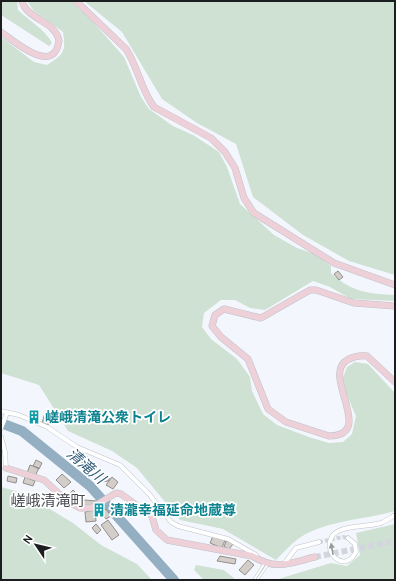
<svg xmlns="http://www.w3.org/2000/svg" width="396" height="581" font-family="Cabin,'Noto Sans JP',sans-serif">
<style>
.green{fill:#cee1d3}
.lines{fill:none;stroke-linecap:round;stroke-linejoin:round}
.river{stroke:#94aec2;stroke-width:10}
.building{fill:#d3cec9;stroke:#938e89}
.street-tunnel{stroke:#d3d6dc;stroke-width:4;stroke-dasharray:4 2;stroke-linecap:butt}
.secondary-tunnel{stroke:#d3d6dc;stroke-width:6;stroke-dasharray:6 3;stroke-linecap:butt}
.lane-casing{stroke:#bfc3c9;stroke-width:3}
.street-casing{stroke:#bfc3c9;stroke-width:5}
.secondary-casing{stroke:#bfc3c9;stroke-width:7}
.lane{stroke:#fff;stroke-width:2}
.street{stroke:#fff;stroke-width:4}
.secondary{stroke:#eed0d9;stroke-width:6}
.oneway{fill:#98999a}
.labels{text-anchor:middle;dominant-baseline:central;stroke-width:3.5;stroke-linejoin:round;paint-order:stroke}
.culture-label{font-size:14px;font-weight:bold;fill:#0d838f;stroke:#fff;text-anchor:start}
.water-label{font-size:15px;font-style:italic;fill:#2d5a78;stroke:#fff}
.neighbourhood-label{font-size:15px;fill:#4a4e53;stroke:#fff}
</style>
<rect width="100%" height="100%" fill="#f3f7fd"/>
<!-- green -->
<path class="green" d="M1 1H17L18 10C29 21 45 29 52 43L49 46 1 15Z
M27 1H71L94 23 124 57 141 97 149 109 173 126 193 135 219 152 227 167 240 204 274 235 297 248 315 254 331 266V273C351 292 369 294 395 295V301L351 299 330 287 313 281 265 310 250 308 235 300H221L204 313 202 327 211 339 237 359 250 377 252 391 263 414 277 425 309 437 329 443 343 442 352 434 356 416 346 393 343 378 347 367 355 362 368 364 395 393V511C365 520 324 520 298 539 290 545 283 553 276 560L223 529 180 520 137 468 112 451 68 431 39 385 1 373V37L34 62 47 65C64 54 66 52 63 32L34 11Z
M84 1H395V275L349 261 303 235 253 197 236 144 197 123 162 99 122 32Z
M1 487 23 493 73 523 101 545 137 564 152 580H1Z
M395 524V580H275L331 563 347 566 360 555 356 533Z
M196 565 224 570 236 580H204L194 570Z"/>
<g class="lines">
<!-- river -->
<path class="river" d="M1 423 22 431 90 486 174 580"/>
</g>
<!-- building -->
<path class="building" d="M338 271 343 277 339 280 334 274Z
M45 413 51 415 48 425 42 423Z
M78 450 89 458 84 464 74 456Z
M36 460 42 463 39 469 33 466Z
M30 465 39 468 35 476 27 473Z
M99 471 110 478 108 481 102 482 95 476Z
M62 474 71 482 64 488 56 480Z
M8 476 17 478 16 483 7 481Z
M25 477 35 481 33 486 23 483Z
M112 477 118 482 113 489 106 485Z
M73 490 78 495 72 502 66 497Z
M78 495 84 499 80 506 73 502Z
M84 500 97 501V504L82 507Z
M106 509 111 516 106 519 101 513Z
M95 510 96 521 86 522 85 512Z
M108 520 119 535 112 540 101 525Z
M96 524 101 530 97 534 92 528Z
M213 536 225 540 222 548 210 543Z
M226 541 234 543 229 549 224 547Z
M220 556 236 559 235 564 217 561Z
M248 560 254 565 245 575 239 570Z"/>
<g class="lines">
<!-- street-tunnel -->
<path class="street-tunnel" d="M319 542 343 537 348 538"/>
<!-- secondary-tunnel -->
<path class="secondary-tunnel" d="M315 557 395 541"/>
<!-- lane casing -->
<g class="lane-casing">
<path id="lane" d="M254 580 264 564
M257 580 268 564"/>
</g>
<!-- street casing -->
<g class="street-casing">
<path id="street" d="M1 411 19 415 47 427 77 447 120 465 149 494 171 522 178 526 228 539 256 555
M1 428 7 413
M1 437 5 452 6 468
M348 538 355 544 356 552C344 575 321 551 333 535 342 525 368 527 381 523 386 521 390 518 395 515
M284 564 296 548 319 542"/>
</g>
<!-- secondary casing -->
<g class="secondary-casing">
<path id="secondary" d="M76 1 126 49C138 67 141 90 154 107L211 138 225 152 235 168 244 198 254 213 334 263 395 285
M1 32C15 42 54 76 59 41 56 21 27 20 22 1
M395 306 354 303 316 290H310L261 318 224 309 215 315 212 326 221 337 248 359 268 409 286 422 329 436C378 435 318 373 349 359 355 356 360 355 367 356L395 382
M6 468 44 480 67 501 80 508H91L116 493 121 494 139 507 151 513 156 530 167 540 252 556C277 571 289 563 315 557"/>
</g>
<!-- lane -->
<use href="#lane" class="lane"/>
<!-- street -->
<use href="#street" class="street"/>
<!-- secondary -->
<use href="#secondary" class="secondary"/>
</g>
<!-- one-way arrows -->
<defs><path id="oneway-solid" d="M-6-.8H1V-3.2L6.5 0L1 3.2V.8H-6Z"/></defs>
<use class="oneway" href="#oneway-solid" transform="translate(332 549) rotate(-101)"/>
<!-- icons -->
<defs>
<g id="building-bare" transform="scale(1.08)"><path d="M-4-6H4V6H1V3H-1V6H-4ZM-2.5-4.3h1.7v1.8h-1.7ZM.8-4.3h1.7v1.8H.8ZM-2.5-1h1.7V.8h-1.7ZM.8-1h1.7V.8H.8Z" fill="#0f9aa8" stroke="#fff" stroke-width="2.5" paint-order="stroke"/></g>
</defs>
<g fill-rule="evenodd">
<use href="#building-bare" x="34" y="417"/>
<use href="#building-bare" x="99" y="510"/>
</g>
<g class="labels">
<!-- culture labels -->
<g class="culture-label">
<text x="45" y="417">嵯峨清滝公衆トイレ</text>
<text x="110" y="510">清瀧幸福延命地蔵尊</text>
</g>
<!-- water labels -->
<g class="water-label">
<text transform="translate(86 466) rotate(41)">清滝川</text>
</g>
<!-- neighbourhood labels -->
<g class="neighbourhood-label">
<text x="48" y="501">嵯峨清滝町</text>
</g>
</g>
<!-- border -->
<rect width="396" height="581" fill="none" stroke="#1b1d1f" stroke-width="4"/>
<!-- north arrow -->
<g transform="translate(36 545) rotate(305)" stroke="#ffffff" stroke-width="3" paint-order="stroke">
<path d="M0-3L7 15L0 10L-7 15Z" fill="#1b1d1f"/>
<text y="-6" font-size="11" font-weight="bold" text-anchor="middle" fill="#1b1d1f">N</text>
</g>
</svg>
